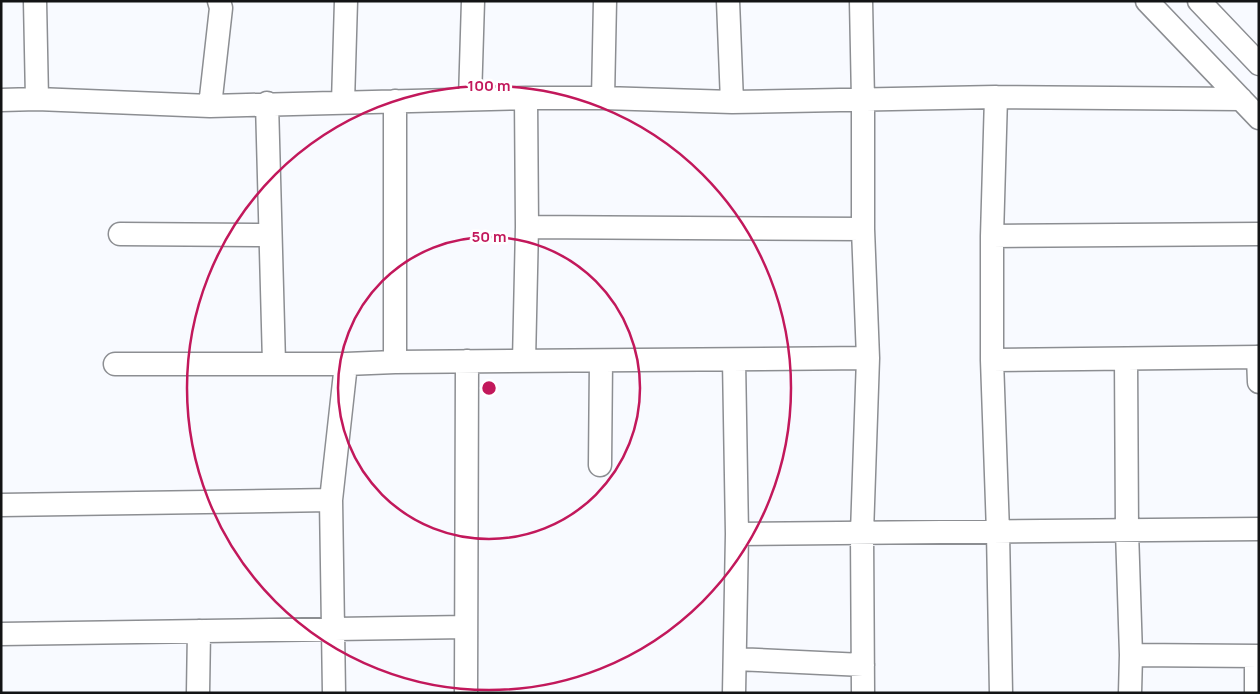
<svg xmlns="http://www.w3.org/2000/svg" width="1260" height="694" font-family="Manrope,sans-serif">
<style>
.lines{fill:none;stroke-linecap:round;stroke-linejoin:round}
.minor-casing{stroke:#8c8e92;stroke-width:25}
.minor{stroke:#fff;stroke-width:22}
.ring{fill:none;stroke:#c2185b;stroke-width:2.5}
.centre{fill:#c2185b;stroke:#fff;stroke-width:2.5}
.ring-label{font-size:15px;text-anchor:middle;font-weight:bold;fill:#c2185b;stroke:#fff;stroke-width:5;stroke-linejoin:round;paint-order:stroke}
</style>
<rect width="100%" height="100%" fill="#f8faff"/>
<g class="lines">
<!-- minor casing -->
<g class="minor-casing">
<path id="minor" d="M35 1 37 99
M728 1 732 102
M861 1 863 100V229L868 358 862 533 863 693
M1147 1 1259 118
M1199 1 1259 64
M996 97 992 236V360L998 532 1001 693
M603 98 605 1
M470 99 473 1
M1 100 37 99 210 106 526 98H603L732 102 996 97 1241 99
M343 102 346 1
M267 103 274 363
M210 106 221 8 219 1
M527 227 863 229
M120 234 269 235
M992 236 1259 234
M1258 357 1259 382
M1126 359 1127 531 1131 655 1130 693
M734 360 737 534 734 693
M992 360 1259 357
M524 361 527 227 526 98
M395 362V101
M115 364H346L395 362 868 358
M600 465 601 361
M1 505 331 500
M737 534 1259 529
M1 634 466 627
M1131 655 1259 656
M735 659 863 665
M198 693 199 631
M334 693 331 500 346 364
M466 693 467 361
M1256 693V656"/>
</g>
<!-- minor -->
<use href="#minor" class="minor"/>
</g>
<!-- distance rings -->
<g class="ring">
<circle cx="489" cy="388" r="151"/>
<circle cx="489" cy="388" r="302"/>
</g>
<circle cx="489" cy="388" r="8" class="centre"/>
<g class="ring-label">
<text x="489" y="91">100 m</text>
<text x="489" y="242">50 m</text>
</g>
<!-- border -->
<rect width="1260" height="694" fill="none" stroke="#131415" stroke-width="5"/>
</svg>
